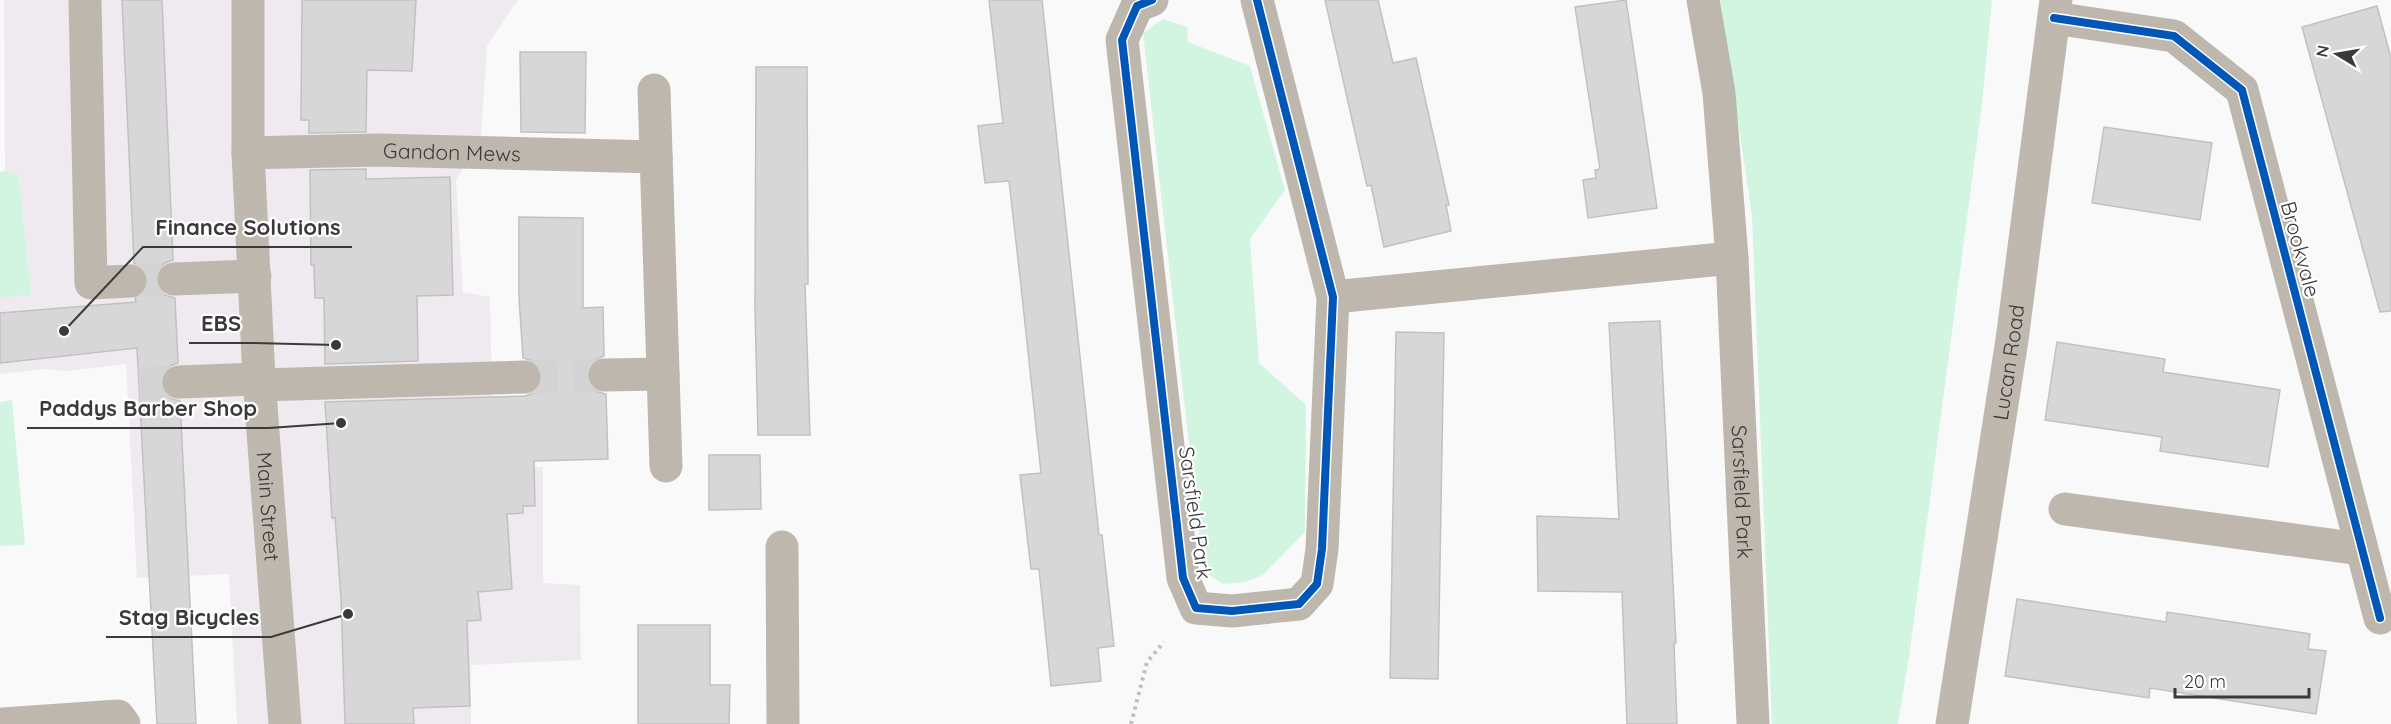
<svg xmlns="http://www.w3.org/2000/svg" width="2391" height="724" font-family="Quicksand,sans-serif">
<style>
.built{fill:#efeaef}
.green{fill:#d1f5e1}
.building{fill:#d8d7d8;stroke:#c2c1c2;stroke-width:1.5}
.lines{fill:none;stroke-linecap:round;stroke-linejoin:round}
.minor-tunnel{stroke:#d4d3d4;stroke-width:33;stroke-dasharray:33 16;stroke-linecap:butt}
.path{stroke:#c1bdb7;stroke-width:4;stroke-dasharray:3 4.5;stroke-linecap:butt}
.minor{stroke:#bdb7ae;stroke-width:33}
.major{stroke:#beb8af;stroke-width:33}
.cycleway-casing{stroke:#fff;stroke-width:11}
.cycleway{stroke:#0057b8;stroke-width:8}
.labels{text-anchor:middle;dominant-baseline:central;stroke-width:4.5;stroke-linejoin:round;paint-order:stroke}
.street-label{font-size:21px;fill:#3b393b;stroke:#fff}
.leader{fill:none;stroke:#3b393b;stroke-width:2}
.callout-dot{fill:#3b393b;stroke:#fff;stroke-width:2}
.callout-label{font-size:22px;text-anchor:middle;font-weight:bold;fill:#3b393b;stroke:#fff;stroke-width:4.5;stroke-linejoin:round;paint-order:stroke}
</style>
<rect width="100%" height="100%" fill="#faf9fa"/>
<!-- built -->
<path class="built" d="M4 0H518L487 46 481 136 456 181 463 292 490 297 493 444 521 467H543V583L580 585 581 660 471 665V724H237L229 574 137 578 126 364 66 371 44 369 0 374V298L31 293 19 174 5 171Z"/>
<!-- green -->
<path class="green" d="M1720 0H1992L1982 104 1910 650 1898 724H1772L1752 216Z
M1163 19 1187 27 1188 42 1250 66 1285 190 1250 239 1259 363 1306 405 1305 532 1263 575 1245 582 1223 584 1209 575 1201 552 1143 33Z
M5 171 19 174 31 294 0 298V172Z
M12 400 25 545 0 546V402Z"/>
<!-- building -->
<path class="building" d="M122 0H162L173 260 165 263 158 270 155 280 158 289 165 295 175 298 178 363 170 366 163 373 160 383 164 392 170 398 180 401 196 724H157L137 348 0 363V313L136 302 135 298 147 289 149 281 146 271 134 263Z
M302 0H416L412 71 367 70 366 132 309 133V120H301Z
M989 0H1042L1099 535H1102L1114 646 1098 648 1101 681 1051 686 1039 569H1031L1020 475 1041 473 1020 277 1009 181 985 183 978 126 1003 123Z
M1325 0H1378L1393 63 1416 58 1449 205H1446L1451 231 1384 247 1371 185 1367 186Z
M1626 0 1657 208 1588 218 1583 180 1596 178 1595 170 1600 169 1575 7Z
M2377 6 2391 58V311L2380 312 2302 27Z
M520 52H586L585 133 521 132Z
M756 67H807L808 284H805L810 435H758L755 307Z
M2104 127 2212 143 2200 220 2092 203Z
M366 169V179L450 177 453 295 417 296 418 361 325 364 324 298H315L314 265H311L310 170Z
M519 217 583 218V308L603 307 604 356 596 359 589 365 586 376 589 384 595 391 606 394 608 459 534 461 535 506H523V513L507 514 512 589 478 592 481 620 467 621 470 706 413 708 414 724H345L341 598 335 517 332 518 325 402 525 396 534 393 541 385 543 376 540 368 533 361 523 358 519 298Z
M1660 321 1676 643H1674L1677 724H1627L1622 592 1538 591 1537 516 1619 519 1609 323Z
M1396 332 1444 333 1438 679 1390 678Z
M2057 342 2165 359 2163 372 2280 390 2268 467 2160 451 2162 437 2045 420Z
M709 455H760L761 509 709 510Z
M2017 599 2166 622 2167 612 2310 634 2308 649 2326 651 2316 714 2150 688 2149 698 2005 676Z
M638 625H710V685H730L729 724H638Z"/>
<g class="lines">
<!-- minor-tunnel -->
<path class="minor-tunnel" d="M130 281 174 279
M524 377 605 375
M139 384 179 382"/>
<!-- path -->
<path class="path" d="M1131 724 1147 662 1164 642"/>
<!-- minor -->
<g class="minor">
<path d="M85 0 91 283 130 281"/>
<path d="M1152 0 1137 6 1122 40 1183 578 1196 608 1232 611 1299 604 1317 584 1322 549 1333 297 1257 0"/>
<path id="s1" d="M1703 0 1719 93 1732 258 1753 724"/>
<path d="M2054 18 2174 36 2242 90 2380 618"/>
<path d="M654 90 666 466"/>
<path id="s2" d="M248 153 378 150 656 157"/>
<path d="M174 279 255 276"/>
<path d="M1333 297 1732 258"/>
<path d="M605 375 663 374"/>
<path d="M179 382 259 379"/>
<path d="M260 385 524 377"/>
<path d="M2065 509 2360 549"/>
<path d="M782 547 783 724"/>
<path d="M3 724 118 716 124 724"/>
</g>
<!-- major -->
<g class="major">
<path id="s3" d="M248 0V153L259 379 285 724"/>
<path id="s4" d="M1952 724 2012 340 2056 0"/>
</g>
<!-- cycleway casing -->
<g class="cycleway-casing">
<path id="cycleway" d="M1152 0 1137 6 1122 40 1183 578 1196 608 1232 611 1299 604 1317 584 1322 549 1333 297 1257 0
M2054 18 2174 36 2242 90 2380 618"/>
</g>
<!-- cycleway -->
<use href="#cycleway" class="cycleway"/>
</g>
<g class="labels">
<!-- street labels -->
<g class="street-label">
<text stroke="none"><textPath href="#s2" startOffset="204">Gandon Mews</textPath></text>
<text transform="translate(2301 249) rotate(75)">Brookvale</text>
<text stroke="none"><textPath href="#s4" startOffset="366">Lucan Road</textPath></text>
<text stroke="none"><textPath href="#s1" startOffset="494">Sarsfield Park</textPath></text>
<text stroke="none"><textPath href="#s3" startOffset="507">Main Street</textPath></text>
<text transform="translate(1196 513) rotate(82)">Sarsfield Park</text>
</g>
</g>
<!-- callouts -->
<path class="leader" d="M64 331L143 247H352M336 345L253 343H189M341 423L269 428H27M348 614L271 637H106"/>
<g class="callout-dot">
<circle cx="64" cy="331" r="6"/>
<circle cx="336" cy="345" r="6"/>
<circle cx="341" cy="423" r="6"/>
<circle cx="348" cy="614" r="6"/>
</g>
<g class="callout-label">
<text x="248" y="235">Finance Solutions</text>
<text x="221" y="331">EBS</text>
<text x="148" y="416">Paddys Barber Shop</text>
<text x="189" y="625">Stag Bicycles</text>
</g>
<!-- north arrow -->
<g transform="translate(2337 54) rotate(281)" stroke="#ffffff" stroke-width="4.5" paint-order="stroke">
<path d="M0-4.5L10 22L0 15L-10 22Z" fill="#3b393b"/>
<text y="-9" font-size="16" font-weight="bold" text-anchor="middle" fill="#3b393b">N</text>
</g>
<!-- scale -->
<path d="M2175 688v9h134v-9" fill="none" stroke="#3b393b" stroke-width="3"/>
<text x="2184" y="688" font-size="18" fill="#3b393b" stroke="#ffffff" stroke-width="4.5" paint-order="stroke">20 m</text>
</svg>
